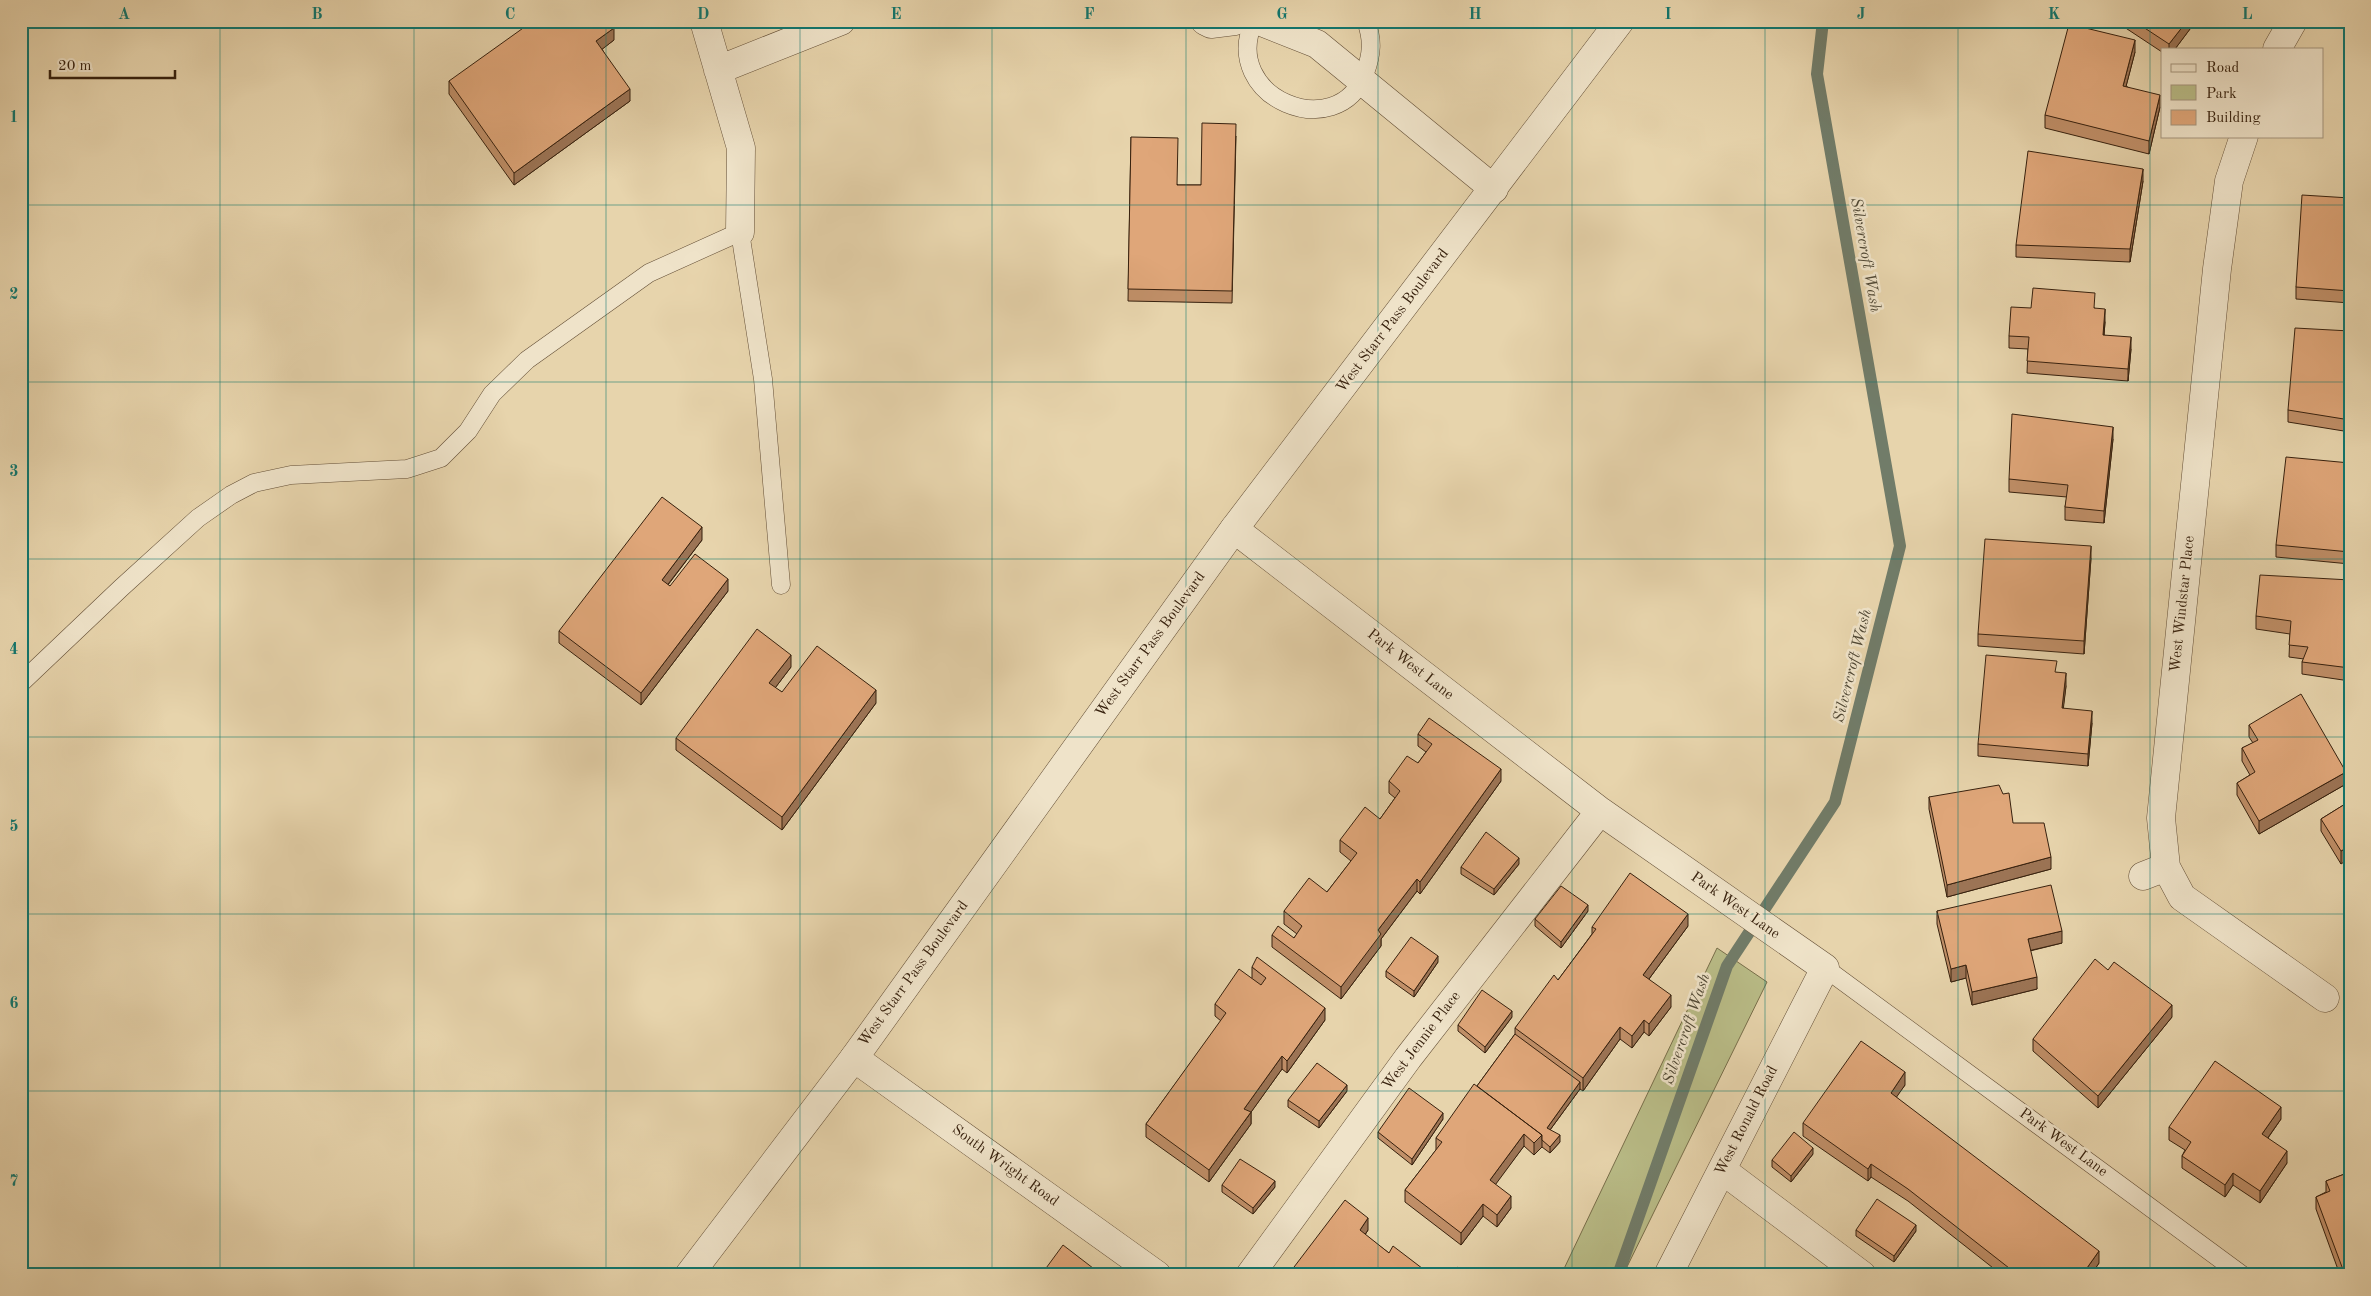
<svg xmlns="http://www.w3.org/2000/svg" width="2371" height="1296" font-family="'Old Standard TT',serif">
<style>
.green{fill:#b9bc87;stroke:#786e4a}
.lines{fill:none;stroke-linecap:round;stroke-linejoin:round}
.stream{stroke:#717c69;stroke-width:12}
.service-casing{stroke:#634e36;stroke-width:19}
.minor-casing{stroke:#634e36;stroke-width:29}
.tertiary-casing{stroke:#634e36;stroke-width:29}
.service{stroke:#efe3c9;stroke-width:18}
.minor{stroke:#efe3c9;stroke-width:28}
.tertiary{stroke:#efe3c9;stroke-width:28}
.wall{fill:#c08f68;stroke:#37210e}
.shaded-wall{fill:#9c7455;stroke:#37210e}
.building{fill:#dfa679;stroke:#37210e}
.grid{fill:none;stroke:#0f766e;stroke-width:1;stroke-opacity:0.55}
.labels{text-anchor:middle;dominant-baseline:central;stroke-width:5;stroke-linejoin:round;paint-order:stroke}
.street-label{font-size:15px;fill:#37210e;stroke:#efe3c9}
.water-label{font-size:16px;font-style:italic;fill:#4f4734;stroke:#efe3c9}
.neatline{fill:none;stroke:#0f766e;stroke-width:2}
.grid-label{font-size:16px;text-anchor:middle;font-weight:bold;fill:#0f766e}
</style>
<rect width="100%" height="100%" fill="#e7d4ac"/>
<filter id="stains"><feTurbulence type="fractalNoise" baseFrequency=".004" numOctaves="4"/><feColorMatrix values="0 0 0 0 .2 0 0 0 0 .09 0 0 0 0 .02 0 0 0 .5 -.17"/></filter>
<radialGradient id="worn" r=".72"><stop offset=".6" stop-color="#630" stop-opacity="0"/><stop offset="1" stop-color="#630" stop-opacity=".3"/></radialGradient>
<!-- green -->
<path class="green" d="M1717 948 1767 982 1623 1275H1561Z"/>
<g class="lines">
<!-- stream -->
<path class="stream" d="M1618 1275 1727 966 1835 802 1900 546 1817 74 1823 21"/>
<!-- service casing -->
<g class="service-casing">
<path id="service" d="M1254 21C1219 98 1338 146 1365 73 1372 54 1373 40 1366 21
M21 683 121 588 198 518 231 495 254 483 291 475 407 469 441 458 468 431 492 394 527 360 649 273 740 232 763 379 781 585
M1825 968 2242 1275"/>
</g>
<!-- minor casing -->
<g class="minor-casing">
<path id="minor" d="M704 21 741 148 740 232
M1205 21 1211 24 1235 21
M1259 21 1317 44 1494 189
M2277 49 2293 21
M718 70 841 21
M2244 136 2229 181 2217 269 2161 818 2166 867 2182 897 2325 998
M1234 529 1600 811 1825 968 1668 1275
M2143 876 2166 867
M854 1058 1157 1275
M1722 1170 1862 1275
M1250 1275 1408 1058 1600 811"/>
</g>
<!-- tertiary casing -->
<g class="tertiary-casing">
<path id="tertiary" d="M689 1275 854 1058 1234 529 1620 21"/>
</g>
<!-- service -->
<use href="#service" class="service"/>
<!-- minor -->
<use href="#minor" class="minor"/>
<!-- tertiary -->
<use href="#tertiary" class="tertiary"/>
</g>
<!-- wall -->
<path class="wall" d="M2115 21H2196L2175 49H2162V52Z
M614 40 602 49 630 101 514 185 449 94V81Z
M2135 52 2126 86 2160 107 2149 154 2045 128V115Z
M2350 132V167L2345 166V154Z
M1236 136 1232 303 1128 301 1131 137 1178 185H1201Z
M2143 181 2130 262 2016 257V245Z
M2350 198V303L2296 299V287Z
M2031 308H2095L2105 322 2104 335 2131 349 2128 381 2027 373 2028 349 2009 348V336Z
M2350 331V432L2288 422V410Z
M2113 439 2104 523 2065 520V507L2067 497 2009 492V479Z
M2350 463V564L2276 557V545Z
M702 540 668 585 670 586 728 591 641 705 559 643V631Z
M2091 558 2084 654 1978 646V634Z
M2350 580V681L2302 674V662L2304 659 2289 657 2290 634 2256 629V616Z
M791 667 775 688 782 692 876 703 782 830 676 750V738Z
M2057 672 2066 686 2063 708 2092 723 2088 766 1978 756V744Z
M2249 725 2346 784 2259 834 2237 795V783L2250 775 2242 761V748L2253 743 2249 737Z
M1418 734 1501 781 1420 894 1417 891 1381 939V946L1341 999 1272 947V935L1294 938 1297 934 1284 924V911L1327 892 1351 861 1340 852V840L1380 819 1395 798 1389 793V781L1418 763 1426 752 1418 746Z
M1929 797 2013 823 2051 869 1947 897 1929 809Z
M2350 801 2341 864 2321 831V819Z
M1519 864 1494 895 1461 874V867Z
M1588 911 1561 948 1535 926V919Z
M1937 911 2062 943 2030 951 2037 989 1972 1005 1966 978 1951 982 1937 924Z
M1688 926 1649 979 1671 1007 1649 1036 1644 1032 1632 1048 1620 1039 1583 1091 1580 1089 1550 1130 1560 1142 1550 1153 1542 1147 1534 1155 1524 1146 1495 1184 1511 1208 1497 1227 1483 1216 1461 1245 1405 1202V1190L1436 1150V1138L1477 1086 1515 1034V1028L1558 980 1592 934V927Z
M1438 962 1414 997 1386 977V971Z
M1252 967 1325 1020 1287 1073 1282 1069 1251 1112V1124L1209 1182 1146 1137V1124L1221 1021 1215 1016V1004L1252 978Z
M2108 970 2172 1017 2098 1108 2033 1051V1039Z
M1512 1017 1485 1053 1458 1031V1025Z
M1905 1085 1896 1097 2099 1263 2091 1275H2002L1908 1201 1871 1177 1868 1181 1803 1136V1123Z
M1347 1091 1319 1128 1288 1107V1100Z
M1443 1119 1412 1165 1378 1138V1132Z
M2281 1119 2268 1138 2287 1163 2260 1203 2233 1185 2225 1197 2182 1168V1156L2185 1150 2169 1140V1127Z
M2350 1145V1275H2340L2316 1209V1197L2326 1192V1181L2350 1172 2345 1159V1147Z
M1813 1154 1791 1182 1772 1167V1160Z
M1222 1185 1275 1187 1253 1214 1222 1192Z
M1368 1230 1365 1235 1389 1253 1431 1275H1291V1271Z
M1856 1230 1916 1231 1894 1262 1856 1236Z"/>
<!-- shaded-wall -->
<path class="shaded-wall" d="M2187 21H2196L2175 49H2169V44Z
M614 28V40L596 54V41Z
M2135 40V52L2123 98V86Z
M630 89V101L514 185V173Z
M2160 95V107L2149 154V141Z
M2143 169V181L2130 262V249Z
M2105 309V322L2103 347V335Z
M2131 337V349L2128 381V369Z
M2113 427V439L2104 523V511Z
M702 527V540L662 592V580Z
M2091 546V558L2084 654V641Z
M728 579V591L641 705V693Z
M791 655V667L769 696V683Z
M2066 673V686L2062 720V708Z
M876 690V703L782 830V817Z
M2092 711V723L2088 766V754Z
M1501 769V781L1420 894V882Z
M2346 772V784L2259 834V821Z
M2350 846V858L2341 864V851Z
M2051 857V869L1947 897V885Z
M1519 858V864L1494 895V889Z
M1417 879V891L1381 939V946L1341 999V987L1378 930Z
M1588 905V911L1561 948V942Z
M1688 914V926L1643 987V975Z
M2062 931V943L2028 951V939Z
M1438 956V962L1414 997V991Z
M1966 965V978L1951 982V969Z
M2037 977V989L1972 1005V992Z
M1671 995V1007L1649 1036V1024Z
M2172 1005V1017L2098 1108V1096Z
M1325 1008V1020L1287 1073V1061Z
M1512 1011V1017L1485 1053V1047Z
M1644 1020V1032L1632 1048V1036Z
M1620 1027V1039L1583 1091V1078Z
M1282 1056V1069L1244 1122V1109Z
M1905 1072V1085L1891 1105V1093Z
M1580 1082V1089L1547 1134V1128Z
M1347 1085V1091L1319 1128V1121Z
M2281 1107V1119L2262 1146V1134Z
M1251 1112V1124L1209 1182V1170Z
M1443 1113V1119L1412 1165V1159Z
M1524 1134V1146L1490 1192V1180Z
M1542 1135V1147L1534 1155V1143Z
M1560 1135V1142L1550 1153V1147Z
M1813 1148V1154L1791 1182V1176Z
M2287 1151V1163L2260 1203V1191Z
M1871 1164V1177L1868 1181V1169Z
M2233 1173V1185L2225 1197V1185Z
M1275 1181V1187L1253 1214V1208Z
M1511 1196V1208L1497 1227V1215Z
M1483 1204V1216L1461 1245V1233Z
M1368 1218V1230L1360 1242V1230Z
M1916 1225V1231L1894 1262V1256Z
M2099 1251V1263L2091 1275H2082Z"/>
<!-- building -->
<path class="building" d="M533 21H609L614 28 596 41 630 89 514 173 449 81Z
M2134 21H2187L2169 44Z
M2069 24 2135 40 2123 86 2160 95 2149 141 2045 115Z
M1202 123 1236 124 1232 291 1128 289 1131 137 1178 138 1177 185H1201Z
M2350 132V155L2345 154Z
M2028 151 2143 169 2130 249 2016 245Z
M2302 195 2350 198V291L2296 287Z
M2033 288 2095 293 2094 308 2105 309 2103 335 2131 337 2128 369 2027 361 2029 337 2009 336 2011 307 2031 308Z
M2295 328 2350 331V420L2288 410Z
M2012 414 2113 427 2104 511 2065 507 2068 485 2009 479Z
M2286 457 2350 463V552L2276 545Z
M662 497 702 527 662 580 670 586 695 554 728 579 641 693 559 631Z
M1985 539 2091 546 2084 641 1978 634Z
M2260 575 2350 580V668L2302 662 2308 647 2289 645 2291 621 2256 616Z
M757 629 791 655 769 683 782 692 817 646 876 690 782 817 676 738Z
M1986 655 2057 661 2055 672 2066 673 2062 708 2092 711 2088 754 1978 744Z
M2301 694 2346 772 2259 821 2237 783 2255 772 2242 748 2258 740 2249 725Z
M1429 718 1501 769 1420 882 1417 879 1378 930 1381 934 1341 987 1272 935 1278 926 1294 938 1302 926 1284 911 1309 878 1327 892 1357 853 1340 840 1365 807 1380 819 1400 791 1389 781 1407 756 1418 763 1432 744 1418 734Z
M1999 785 2003 794 2009 793 2013 823H2044L2051 857 1947 885 1929 797Z
M2350 801V846L2341 851 2321 819Z
M1486 832 1519 858 1494 889 1461 867Z
M1630 873 1688 914 1643 975 1671 995 1649 1024 1644 1020 1632 1036 1620 1027 1583 1078 1515 1028 1554 975 1558 980 1596 929 1592 927Z
M2051 885 2062 931 2028 939 2037 977 1972 992 1966 965 1951 969 1937 911Z
M1561 886 1588 905 1561 942 1535 919Z
M1411 937 1438 956 1414 991 1386 971Z
M1257 957 1325 1008 1287 1061 1282 1056 1244 1109 1251 1112 1209 1170 1146 1124 1226 1013 1215 1004 1239 969 1261 985 1266 978 1252 967Z
M2095 959 2108 970 2114 962 2172 1005 2098 1096 2033 1039Z
M1482 990 1512 1011 1485 1047 1458 1025Z
M1515 1034 1580 1082 1547 1128 1560 1135 1550 1147 1542 1140V1135L1477 1086Z
M1861 1041 1905 1072 1891 1093 2099 1251 2082 1275H2018L1908 1189 1871 1164 1868 1169 1803 1123Z
M2215 1061 2281 1107 2262 1134 2287 1151 2260 1191 2233 1173 2225 1185 2182 1156 2191 1142 2169 1127Z
M1317 1063 1347 1085 1319 1121 1288 1100Z
M1474 1084 1542 1135 1534 1143 1524 1134 1490 1180 1511 1196 1497 1215 1483 1204 1461 1233 1405 1190 1442 1142 1436 1138Z
M1409 1088 1443 1113 1412 1159 1378 1132Z
M1794 1132 1813 1148 1791 1176 1772 1160Z
M2350 1145V1160L2345 1147Z
M1240 1159 1275 1181 1253 1208 1222 1185Z
M2350 1172V1275H2345L2316 1197 2330 1191 2326 1181Z
M1877 1199 1916 1225 1894 1256 1856 1230Z
M1345 1200 1368 1218 1360 1230 1389 1253 1393 1246 1431 1275H1297L1291 1271Z
M1063 1245 1102 1275H1041Z
M1457 1267 1467 1275H1451Z
M2129 1269 2137 1275H2124Z"/>
<!-- grid -->
<path class="grid" d="M220 21V1275M414 21V1275M606 21V1275M800 21V1275M992 21V1275M1186 21V1275M1378 21V1275M1572 21V1275M1765 21V1275M1958 21V1275M2150 21V1275M21 205H2350M21 382H2350M21 559H2350M21 737H2350M21 914H2350M21 1091H2350"/>
<g class="labels">
<!-- street labels -->
<g class="street-label">
<text transform="translate(1393 321) rotate(-53)">West Starr Pass Boulevard</text>
<text transform="translate(2183 604) rotate(-84)">West Windstar Place</text>
<text transform="translate(1151 645) rotate(-54)">West Starr Pass Boulevard</text>
<text transform="translate(1410 665) rotate(38)">Park West Lane</text>
<text transform="translate(1735 906) rotate(35)">Park West Lane</text>
<text transform="translate(914 974) rotate(-54)">West Starr Pass Boulevard</text>
<text transform="translate(1422 1041) rotate(-53)">West Jennie Place</text>
<text transform="translate(1747 1121) rotate(-63)">West Ronald Road</text>
<text transform="translate(2063 1143) rotate(36)">Park West Lane</text>
<text transform="translate(1005 1166) rotate(36)">South Wright Road</text>
</g>
<!-- water labels -->
<g class="water-label">
<text transform="translate(1865 255) rotate(80)">Silvercroft Wash</text>
<text transform="translate(1853 666) rotate(-76)">Silvercroft Wash</text>
<text transform="translate(1687 1029) rotate(-71)">Silvercroft Wash</text>
</g>
</g>
<!-- margin -->
<rect width="2371" height="1296" fill="none" stroke="#e7d4ac" stroke-width="55"/>
<!-- legend -->
<rect x="2161" y="48" width="162" height="90" fill="#efe3c9" stroke="#a5957e"/>
<rect x="2171" y="64" width="25" height="8" fill="#efe3c9" stroke="#a5957e"/>
<text x="2206" y="72" font-size="15" fill="#37210e">Road</text>
<rect x="2171" y="85" width="25" height="15" fill="#b9bc87" stroke="#a5957e"/>
<text x="2206" y="98" font-size="15" fill="#37210e">Park</text>
<rect x="2171" y="110" width="25" height="15" fill="#dfa679" stroke="#a5957e"/>
<text x="2206" y="122" font-size="15" fill="#37210e">Building</text>
<!-- scale -->
<path d="M50 70v8h125v-8" fill="none" stroke="#37210e" stroke-width="2.5"/>
<text x="58" y="70" font-size="15" fill="#37210e" stroke="#efe3c9" stroke-width="4" paint-order="stroke">20 m</text>
<rect x="28" y="28" width="2316" height="1240" class="neatline"/>
<g class="grid-label">
<text x="124" y="19">A</text>
<text x="317" y="19">B</text>
<text x="510" y="19">C</text>
<text x="703" y="19">D</text>
<text x="896" y="19">E</text>
<text x="1089" y="19">F</text>
<text x="1282" y="19">G</text>
<text x="1475" y="19">H</text>
<text x="1668" y="19">I</text>
<text x="1861" y="19">J</text>
<text x="2054" y="19">K</text>
<text x="2247" y="19">L</text>
<text x="14" y="122">1</text>
<text x="14" y="299">2</text>
<text x="14" y="476">3</text>
<text x="14" y="654">4</text>
<text x="14" y="831">5</text>
<text x="14" y="1008">6</text>
<text x="14" y="1186">7</text>
</g>
<rect width="100%" height="100%" filter="url(#stains)"/>
<rect width="100%" height="100%" fill="url(#worn)"/>
</svg>
